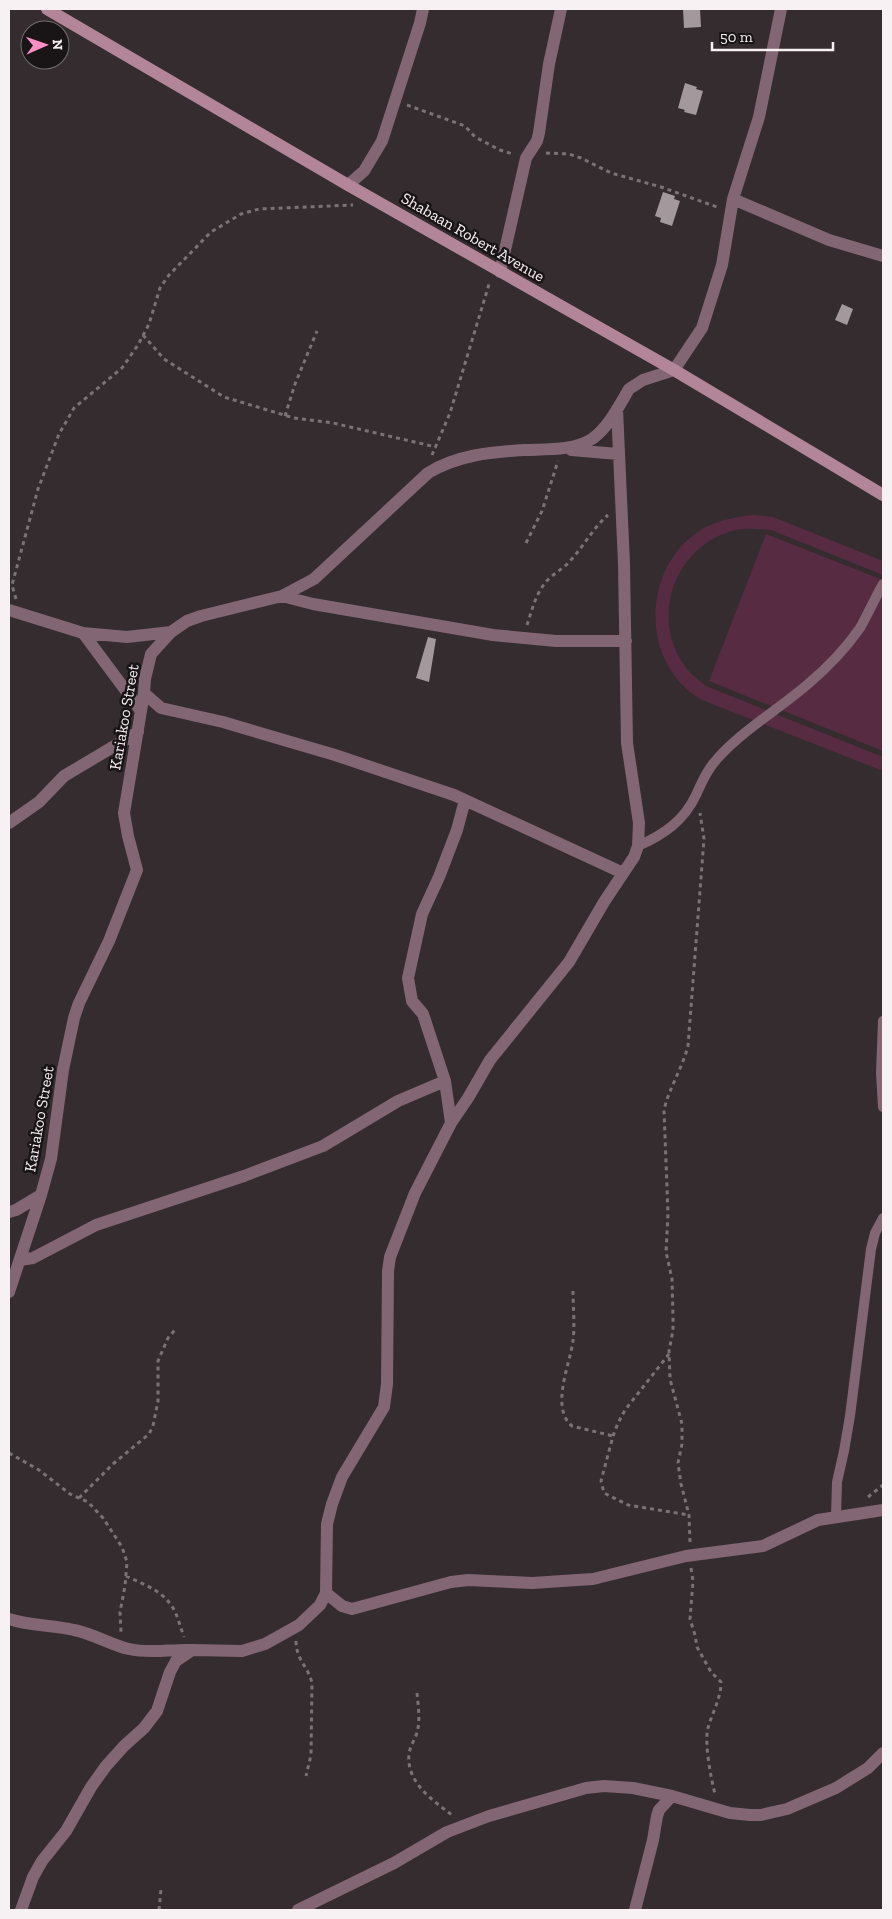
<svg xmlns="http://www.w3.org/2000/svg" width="892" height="1919" font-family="'Zilla Slab',serif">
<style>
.green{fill:#572b41}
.building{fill:#a3999d}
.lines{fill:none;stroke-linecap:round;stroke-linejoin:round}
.path{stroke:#7a7376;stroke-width:3;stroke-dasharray:4 4;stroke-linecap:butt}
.lane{stroke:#826673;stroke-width:10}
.street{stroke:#826673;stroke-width:12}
.secondary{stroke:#b28599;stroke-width:12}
.labels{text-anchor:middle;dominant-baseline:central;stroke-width:5;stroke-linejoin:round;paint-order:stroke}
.street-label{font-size:16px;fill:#f7f1f4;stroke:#191517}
</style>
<rect width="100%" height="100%" fill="#342c2f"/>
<!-- green -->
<path class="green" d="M754 515 773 517 883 561V575L771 530C759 529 748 528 736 530 678 543 650 612 682 662 688 672 697 679 706 686L883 757V771L702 700C640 665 641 569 699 531 716 520 735 517 754 515Z
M766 534 883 580V751L709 681Z"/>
<!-- building -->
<path class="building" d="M683 9H700L701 27 684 28Z
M685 83 697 87 696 89 703 91 696 115 684 112 685 110 678 108Z
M663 192 675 196 674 199 680 201 672 226 660 222 661 218 655 216Z
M842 304 853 309 847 325 835 320Z
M428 637 436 639 429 682 416 678Z"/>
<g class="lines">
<!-- path -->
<path class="path" d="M407 105 465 126 475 137 500 150 513 154
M546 153 569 154 581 158 611 173 661 187 717 207
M143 335 164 359 224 397 294 418 333 423 436 447
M285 416 295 384 317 331
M432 455 450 413 490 281
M526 543 542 511 558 461
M16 599 12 585 38 489 59 434 74 408 122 368 138 345 149 324 160 288 169 275 211 232 241 214 259 209 353 205
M527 625C533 607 537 588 552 576 558 571 565 567 570 561 584 546 593 528 608 515
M573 1291C573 1307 575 1325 573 1341 570 1364 550 1408 572 1426L613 1436
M669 1354 625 1410 618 1423 613 1436 601 1481 604 1493 628 1505 689 1515
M9 1453 39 1470 70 1494 88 1502 103 1518 122 1547 127 1562 125 1586 120 1612 121 1632
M868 1497 883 1485
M79 1498 113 1464 149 1434 153 1426 158 1401V1361L168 1338 175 1330
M690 1542 689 1515 681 1484 678 1463 682 1444V1424L670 1379 669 1351 673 1330V1317L672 1279 666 1252 668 1214 664 1110C669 1088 682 1069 688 1046L704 839 700 813
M691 1568 693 1581 690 1619 695 1635 697 1647 711 1672 721 1682C721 1699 712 1713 708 1728 704 1742 711 1779 715 1794
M126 1576C145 1585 167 1592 176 1614 179 1621 181 1629 184 1637
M296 1641C296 1660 308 1666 312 1683L311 1755 306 1776
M417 1693C418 1704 420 1717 418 1728 417 1737 410 1745 409 1754 406 1782 432 1800 452 1815
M159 1910 161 1889"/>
<!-- lane -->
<path class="lane" d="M638 846C663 835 684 821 696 795 702 782 707 770 717 759 743 730 779 709 808 684 827 668 846 648 860 628 868 614 875 598 883 584
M883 1021 881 1073 883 1107
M836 1516 837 1482 844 1451 850 1416 871 1249 875 1233 883 1218"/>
<!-- street -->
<path class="street" d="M348 185 364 171 382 141 420 23 423 9
M733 199 829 240 883 256
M500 272 526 158 537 141 539 133 549 64 561 9
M571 450 618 454
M282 596 313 604 493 635 556 641H626
M9 610 83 633 127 637 171 632
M83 633 141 711
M144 693 161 708 223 722 335 755 454 795 623 873
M9 823 39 802 64 776 138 732
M451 1123 445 1081 423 1014 412 1001 408 978 422 914 439 877 457 830 465 800
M9 1212 16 1210 41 1195
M20 1260 33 1258 96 1225 244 1176 323 1146 398 1101 445 1081
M9 1292 41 1195 51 1159 63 1070 74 1018 79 1003 109 941 137 870 128 836 124 813 144 693 145 679 151 654 171 632 187 621 201 616 282 596 314 579 428 473C457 455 491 452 524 450 546 449 573 451 592 439 608 428 619 406 629 389L643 380 674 370 702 328 722 265 733 199 759 117 781 9
M326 1593 342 1606 352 1609 451 1582 468 1580 532 1583 593 1579 686 1556 763 1546 818 1520 883 1510
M9 1619C30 1626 52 1625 74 1630 94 1634 111 1645 129 1649 150 1654 171 1649 191 1650
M21 1910 33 1877 42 1861 66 1831 91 1787 106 1766 124 1746 144 1728 157 1711 170 1672 176 1661 192 1650 242 1651 265 1644 299 1625 320 1605 326 1593 327 1524 332 1504 342 1477 384 1407 387 1384 388 1271 390 1257 415 1193 451 1123 468 1098 490 1060 569 962 604 902 634 857 638 846 639 823 627 743 624 564 617 409
M298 1910 394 1863 447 1832 489 1816 586 1788 604 1786 633 1788 672 1796 730 1813 750 1815H761L787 1809 836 1788 868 1768 883 1753
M635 1910 653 1840 657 1816 659 1810 672 1796"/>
<!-- secondary -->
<path class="secondary" d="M47 9 348 185 674 370 883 495"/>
</g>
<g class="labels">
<!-- street labels -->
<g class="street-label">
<text transform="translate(473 237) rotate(30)">Shabaan Robert Avenue</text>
<text transform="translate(124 717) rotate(-80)">Kariakoo Street</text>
<text transform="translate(39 1119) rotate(-80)">Kariakoo Street</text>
</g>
</g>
<!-- border -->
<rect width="892" height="1919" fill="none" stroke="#f7f1f4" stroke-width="20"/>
<!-- north arrow -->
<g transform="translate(45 45) rotate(88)"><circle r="24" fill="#191517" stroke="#726d6f"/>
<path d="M0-4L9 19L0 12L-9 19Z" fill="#fb8fc4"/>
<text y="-8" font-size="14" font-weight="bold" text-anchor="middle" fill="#f7f1f4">N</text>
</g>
<!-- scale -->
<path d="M712 42v8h121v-8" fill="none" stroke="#f7f1f4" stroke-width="2.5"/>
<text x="720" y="42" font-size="15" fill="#f7f1f4" stroke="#191517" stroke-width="4" paint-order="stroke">50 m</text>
</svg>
